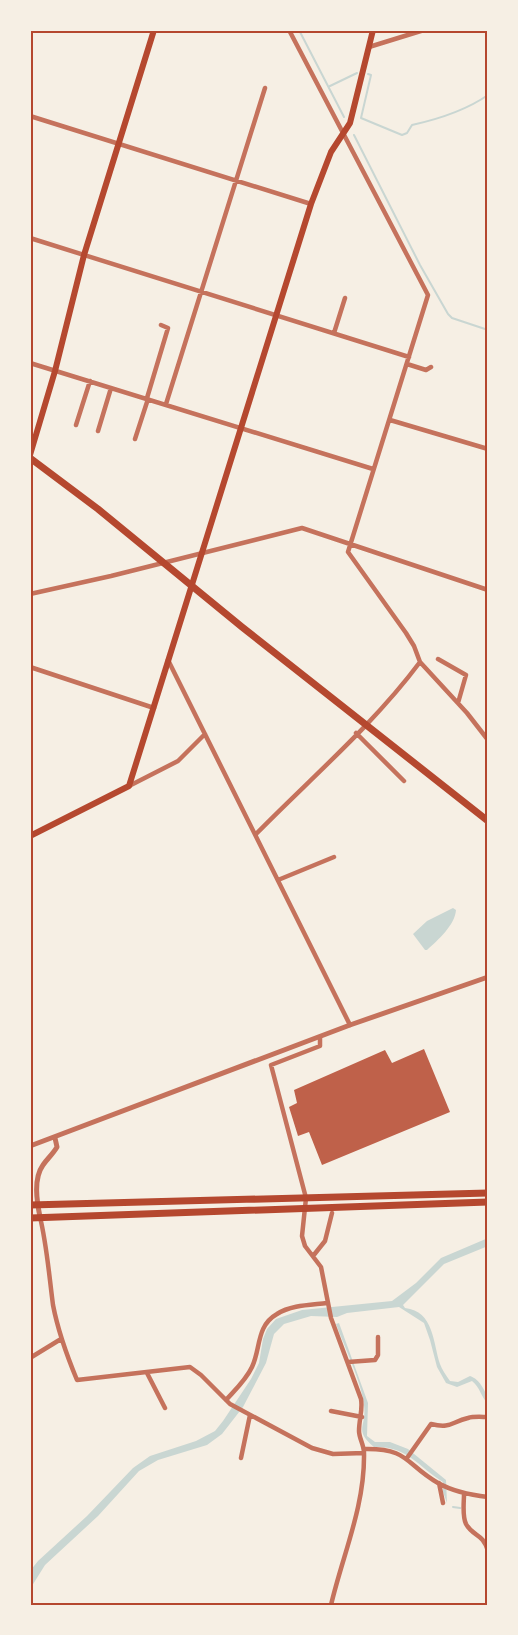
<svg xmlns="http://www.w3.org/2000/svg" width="518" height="1635" font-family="Cabin,sans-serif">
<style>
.water{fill:#c9d6d2}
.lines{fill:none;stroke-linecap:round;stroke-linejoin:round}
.stream{stroke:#c9d6d2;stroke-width:2}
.building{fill:#bf614a}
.minor{stroke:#c5725c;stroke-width:4.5}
.tertiary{stroke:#c5725c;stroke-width:5}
.secondary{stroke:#b5482f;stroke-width:6}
.primary{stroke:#b5482f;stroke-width:7}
.trunk{stroke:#b5482f;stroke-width:7}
.neatline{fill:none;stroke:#b5482f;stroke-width:2}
</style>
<rect width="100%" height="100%" fill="#f6efe4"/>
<!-- water -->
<path class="water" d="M453 908 456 910C455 925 438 940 427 950H425L413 934 427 921Z
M488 1238V1246L444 1264 403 1305 405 1308C434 1311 433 1343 440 1364 442 1370 446 1375 450 1381L458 1382 470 1376C480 1379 488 1394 488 1404 481 1397 480 1387 472 1381L457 1387 446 1383 437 1367 430 1340 424 1323 399 1307 347 1313 337 1317 311 1316 284 1324 274 1334 266 1363 243 1407 222 1434 207 1445 158 1460 139 1471 98 1516 45 1565 30 1589V1571L38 1561 87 1516 133 1468 150 1456 196 1441 215 1431 223 1421 251 1379 259 1363 263 1339 267 1329 276 1319 302 1310 392 1301 416 1283 441 1258Z
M339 1323 368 1403 367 1436 375 1442H390L408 1449 446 1480 447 1503 443 1492V1482C417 1466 408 1446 374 1447 353 1429 367 1428 364 1405 362 1383 344 1346 336 1324Z"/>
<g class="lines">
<!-- stream -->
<path class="stream" d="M299 30 344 117
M368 74 371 75 361 118 402 135 407 133 412 125C439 119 465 111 488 95
M330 86 357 73
M354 135 420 265 448 314 452 318 488 330
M453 1507 460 1508"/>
</g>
<!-- building -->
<path class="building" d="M424 1049 450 1112 322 1165 309 1132 298 1136 289 1107 297 1103 294 1090 385 1050 392 1063Z"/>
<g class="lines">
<!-- minor -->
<path class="minor" d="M289 30 428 295 348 552 406 633 414 646 420 662 467 713 488 740
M369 47 424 30
M30 116 311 204
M30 238 409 357
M334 333 345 298
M30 363 373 469
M407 364 426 370 431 367
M147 398 168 328 161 325
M166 404 265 88
M390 420 488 449
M76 425 90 381
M98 431 111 388
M135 439 148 399
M30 594 111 576 302 528 488 590
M438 659 466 675 458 703
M168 660 350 1025
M30 667 154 708
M356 733 404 781
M129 786 178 761 205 734
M256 834C311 778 373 725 420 662
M278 880 334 857
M320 1037V1046L271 1065 306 1198 302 1236 305 1246 321 1267 331 1318 361 1399C363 1410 359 1419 359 1431 359 1438 364 1445 364 1453 365 1506 343 1554 331 1605
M40 1217C47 1246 49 1275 53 1305 58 1331 67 1356 77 1380L190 1367 201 1375 230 1404 312 1448 333 1454 364 1453
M313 1256 325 1241 332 1213
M30 1358 61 1339
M348 1362 375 1360 378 1355V1337
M147 1373 165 1408
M226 1400C235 1390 246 1380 252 1367 261 1348 256 1326 277 1314 291 1305 311 1305 327 1303
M331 1411 362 1417
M364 1449C409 1448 405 1464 438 1483 454 1492 470 1495 488 1497
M241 1458 250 1415
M407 1458 431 1424C451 1429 451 1422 468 1418 474 1416 482 1417 488 1417
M439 1483 443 1503
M464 1494C464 1503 462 1516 466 1524 473 1537 483 1533 488 1551"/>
<!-- tertiary -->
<path class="tertiary" d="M30 1146 350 1025 488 977
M40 1217C37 1202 33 1179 43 1165 47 1159 53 1154 57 1147L55 1138"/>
<!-- secondary -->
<path class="secondary" d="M30 455 55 371 84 255 154 30
M30 836 129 786 311 204 331 152 350 123 373 30"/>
<!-- primary -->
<path class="primary" d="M30 458 98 509 242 627 488 821"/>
<!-- trunk -->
<path class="trunk" d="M30 1205 488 1193
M30 1218 488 1202"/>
</g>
<!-- border -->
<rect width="518" height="1635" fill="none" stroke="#f6efe4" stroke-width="63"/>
<rect x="32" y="32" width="454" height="1572" class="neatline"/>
</svg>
